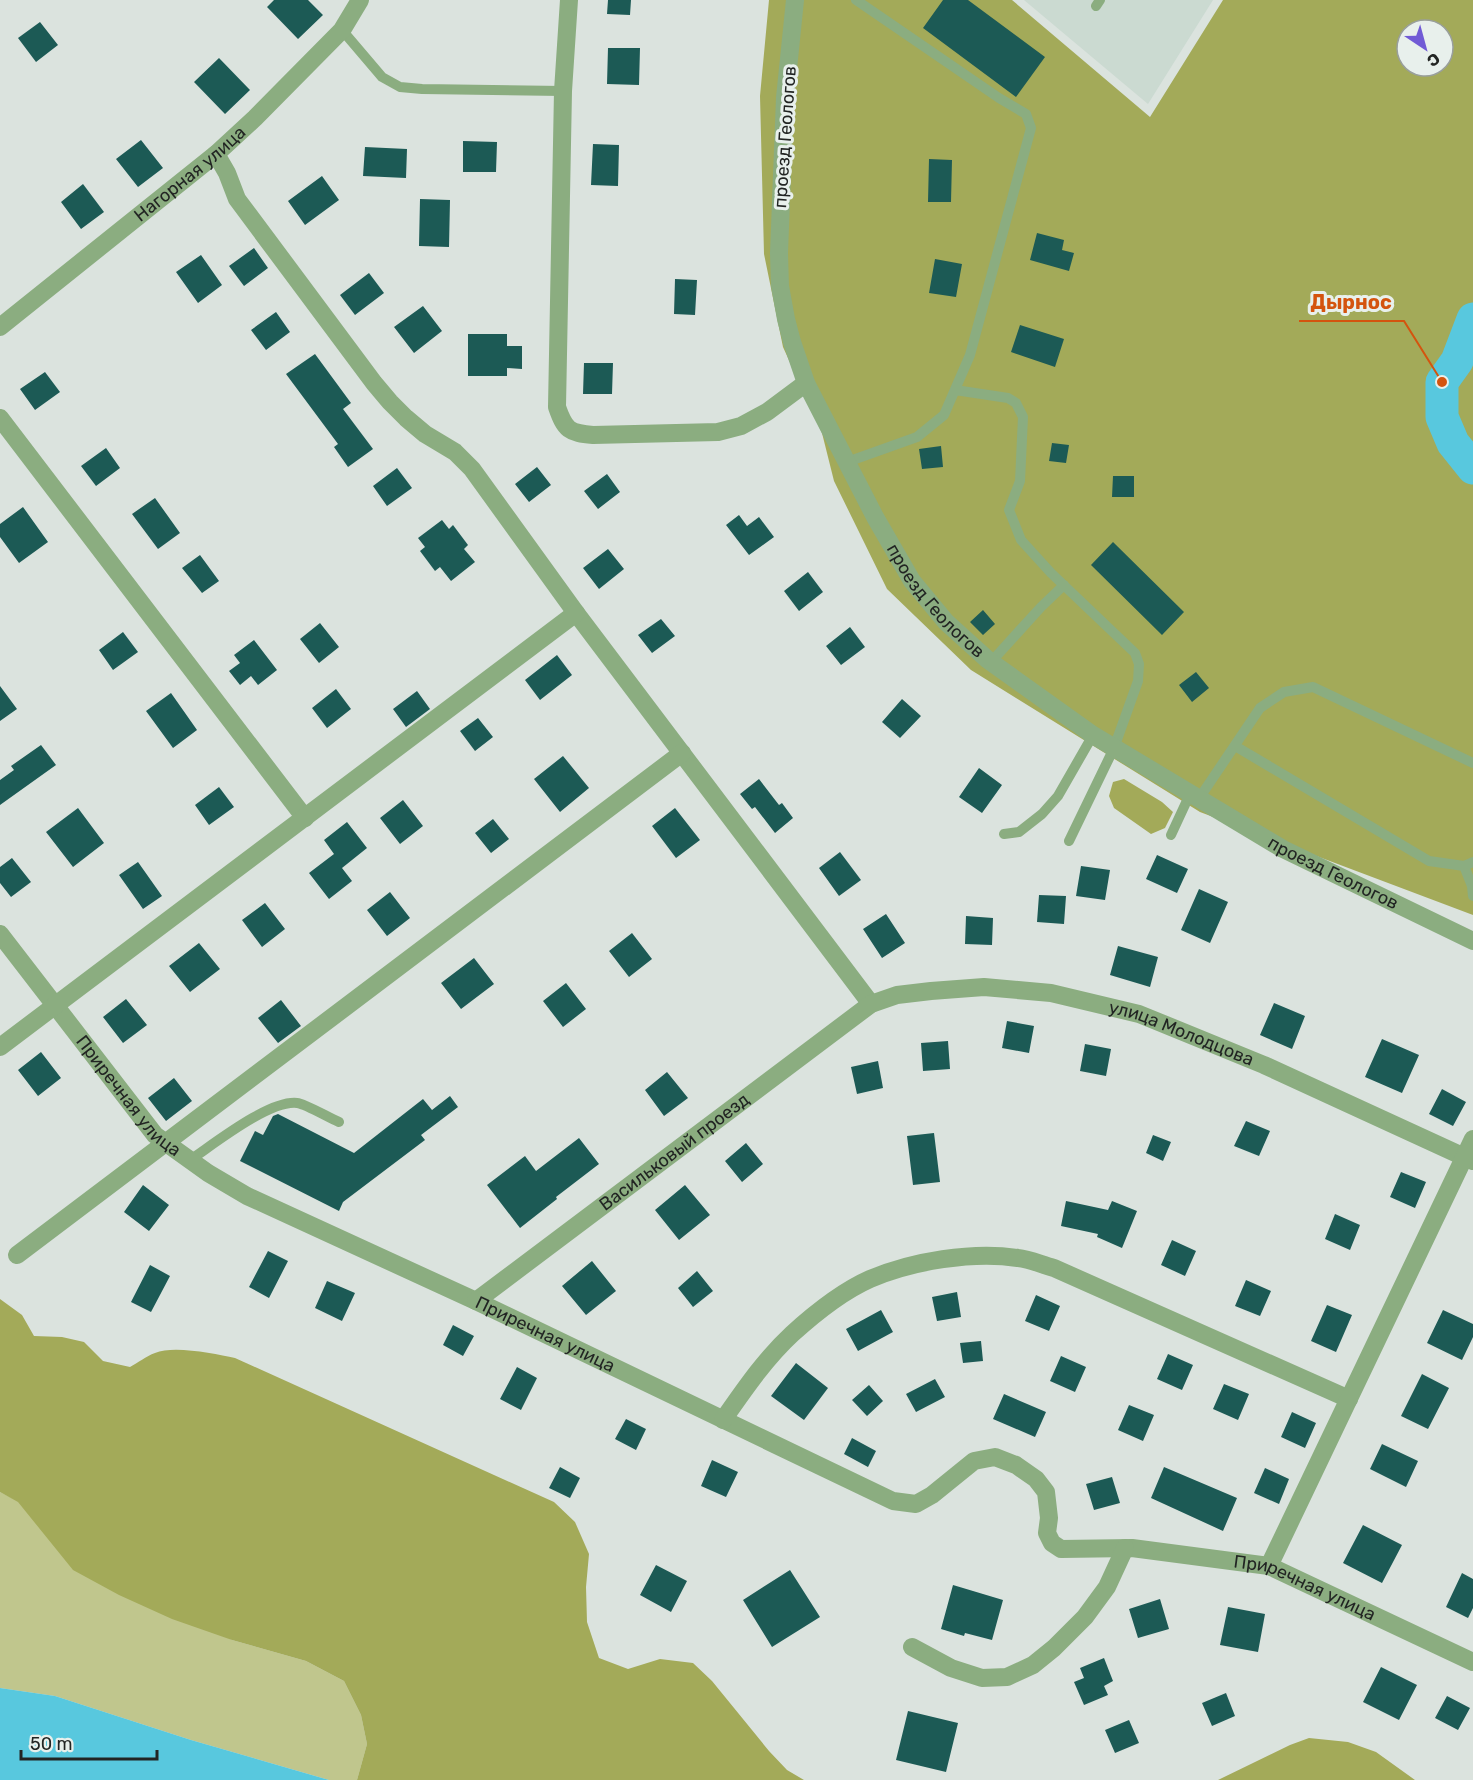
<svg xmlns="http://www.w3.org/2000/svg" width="1473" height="1780" font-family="Rubik,sans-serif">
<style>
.built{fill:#cbdad1}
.green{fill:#c0c68d}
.forest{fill:#a3aa59;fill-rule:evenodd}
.water{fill:#58c8de}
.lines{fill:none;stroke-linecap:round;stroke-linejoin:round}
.river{stroke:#58c8de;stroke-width:33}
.building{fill:#1c5a55}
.service{stroke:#8bad80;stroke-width:10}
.minor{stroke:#8bad80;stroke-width:18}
.labels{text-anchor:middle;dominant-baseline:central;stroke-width:6;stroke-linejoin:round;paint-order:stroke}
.street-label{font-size:18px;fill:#222523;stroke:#e8f0ec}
.leader{fill:none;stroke:#d4540e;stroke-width:2}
.callout-dot{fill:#d4540e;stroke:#e8f0ec;stroke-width:2}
.callout-label{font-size:20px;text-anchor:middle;font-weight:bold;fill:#d4540e;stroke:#e8f0ec;stroke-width:6;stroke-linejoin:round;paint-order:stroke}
</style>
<rect width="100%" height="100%" fill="#dbe3de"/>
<!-- built -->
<path class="built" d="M1024 0H1213L1148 104Z"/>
<!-- green -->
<path class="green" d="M0 1492 18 1501 44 1532 232 1640 306 1661 344 1681 361 1715 367 1744 357 1780H329L191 1740 55 1696 0 1688Z"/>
<!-- forest -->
<path class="forest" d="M769 0H1012L1150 117 1223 0H1473V915L1200 812 971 670 887 589 834 481 822 433 783 347 764 254 760 96ZM1407 30H1443V66H1407Z
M1124 779 1162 802 1173 812 1165 828 1151 834 1114 808 1109 796 1113 782Z
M0 1299 22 1315 34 1336 62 1337 84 1342 103 1361 130 1367C138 1363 146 1356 155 1353 174 1345 215 1354 235 1358L554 1502 575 1522 589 1554 586 1587 587 1622 599 1658 628 1669 660 1659 693 1663 712 1681 769 1751 787 1770 804 1780H357L367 1744 361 1715 344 1681 306 1661 232 1640 172 1619 119 1595 73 1570 18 1502 0 1492Z
M1309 1738 1348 1742 1376 1752 1415 1780H1218L1290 1745Z"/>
<!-- water -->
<path class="water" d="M0 1688 55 1696 191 1740 329 1780H0Z"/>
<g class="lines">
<!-- river -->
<path class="river" d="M1473 319 1457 361 1442 382V417L1453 443 1473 468"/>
</g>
<!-- building -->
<path class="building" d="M274 0H308L323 15 298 39 267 7Z
M608 0H631L630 15 607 14Z
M943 0H968L1045 57 1016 97 923 28Z
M40 22 58 45 36 62 18 38Z
M608 48H640L639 85 607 84Z
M219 58 250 90 225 114 194 82Z
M141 140 163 168 138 187 116 159Z
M463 141 497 142 496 172H463Z
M593 144 619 145 618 186 591 185Z
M365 147 407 149 406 178 363 176Z
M929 159 952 160 951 202H928Z
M322 176 339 200 305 225 288 201Z
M83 184 104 212 81 229 61 202Z
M420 199 450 200 449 247 419 246Z
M1037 233 1064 240 1062 250 1074 253 1069 271 1030 260Z
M254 248 268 268 244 286 229 266Z
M201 255 222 285 198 303 176 272Z
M935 259 962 264 956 297 929 293Z
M369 273 384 293 355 315 340 295Z
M675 279 697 280 695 315 674 314Z
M423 306 442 331 414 353 394 327Z
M276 312 290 332 266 350 251 330Z
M1020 325 1064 339 1055 367 1011 352Z
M468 334H507V346H522V369L507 368V376H468Z
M315 354 351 403 343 409 373 449 348 467 334 447 338 444 286 374Z
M584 363H613L612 394H583Z
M45 372 60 392 35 410 20 389Z
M1052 443 1069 445 1066 463 1049 461Z
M941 446 943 467 922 469 919 449Z
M106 448 120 468 96 486 81 466Z
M537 467 551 485 529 502 515 484Z
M397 468 412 488 387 506 373 486Z
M607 474 620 492 598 509 584 491Z
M1113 476H1134V497H1112Z
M155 498 180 533 158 549 132 514Z
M23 507 48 542 19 563 0 537V524Z
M739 515 747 526 759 517 774 537 749 555 726 525Z
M442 520 449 529 453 525 468 545 464 549 475 562 451 581 440 567 435 571 420 551 425 547 418 538Z
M1113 542 1184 612 1162 635 1091 565Z
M608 549 624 569 599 589 583 568Z
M200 555 219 581 202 593 182 568Z
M808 572 823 592 799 611 784 591Z
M983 610 995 624 983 635 970 622Z
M661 619 675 636 652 653 638 635Z
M320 623 339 647 319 663 300 639Z
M850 627 865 647 841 665 826 646Z
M123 632 138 652 113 670 99 650Z
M254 640 277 670 258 685 251 676 240 685 229 671 240 663 234 655Z
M557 655 572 675 540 700 525 680Z
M1196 672 1209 688 1192 702 1179 685Z
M0 686 17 709 0 721Z
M336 689 351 709 327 728 312 708Z
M417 691 430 709 406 727 393 709Z
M171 693 197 730 173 748 146 711Z
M902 699 921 716 900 738 882 722Z
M478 718 493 737 475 751 460 731Z
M41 745 56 765 0 805V780L14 770 11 766Z
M563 756 589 788 560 812 534 779Z
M979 768 1002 785 982 813 959 797Z
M759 779 779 805 782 803 793 818 775 833 755 807 752 809 740 794Z
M219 787 234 807 209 825 195 805Z
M403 800 423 826 400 844 380 818Z
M78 808 104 843 73 867 46 832Z
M675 808 700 840 676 858 652 826Z
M493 819 509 839 491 853 475 833Z
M347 822 367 848 342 868 352 881 329 899 309 873 334 854 324 840Z
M840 852 861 880 839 896 819 868Z
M1157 855 1188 869 1177 893 1146 879Z
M12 858 31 882 11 897 0 883V867Z
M138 862 162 896 143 909 119 875Z
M1081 866 1110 870 1105 900 1076 896Z
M1199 889 1228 902 1210 943 1181 930Z
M390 892 410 918 387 936 367 910Z
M1039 895 1066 896 1064 924 1037 922Z
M265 903 285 929 262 947 242 920Z
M886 914 905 943 882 958 863 929Z
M966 916 993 918 992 945 965 944Z
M632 933 652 959 629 977 609 951Z
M199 943 220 969 190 992 169 966Z
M1118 946 1158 957 1150 987 1110 975Z
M474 958 494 984 461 1009 441 983Z
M566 983 586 1009 563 1027 543 1001Z
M126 999 147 1025 123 1043 103 1017Z
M281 1000 301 1026 278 1043 258 1018Z
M1274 1003 1305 1016 1292 1049 1260 1035Z
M1007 1021 1034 1026 1029 1053 1002 1048Z
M1382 1039 1419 1055 1402 1093 1365 1077Z
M948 1041 950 1069 923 1071 921 1043Z
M1085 1044 1111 1049 1106 1076 1080 1071Z
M41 1052 61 1078 38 1096 18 1070Z
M878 1061 883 1088 857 1094 851 1067Z
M667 1072 688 1098 664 1116 645 1090Z
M174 1078 192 1101 166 1121 148 1098Z
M1442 1089 1466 1102 1453 1126 1429 1114Z
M450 1096 458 1107 421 1135 425 1140 343 1202 339 1211 240 1161 255 1131 263 1135 273 1116 278 1114 354 1153 423 1099 432 1110Z
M1246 1121 1270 1131 1259 1156 1234 1146Z
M934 1133 940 1182 913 1185 907 1136Z
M1153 1135 1171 1142 1163 1161 1146 1153Z
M579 1138 599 1164 556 1197 557 1199 520 1228 487 1185 525 1156 536 1171Z
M746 1143 763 1164 742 1182 725 1161Z
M1401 1172 1426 1182 1415 1208 1390 1197Z
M143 1185 169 1205 149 1231 124 1212Z
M685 1185 710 1215 679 1240 655 1210Z
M1066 1201 1108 1210 1112 1201 1137 1211 1122 1248 1097 1237 1098 1234 1061 1226Z
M1335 1214 1360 1225 1350 1250 1325 1239Z
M1172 1240 1196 1251 1185 1276 1161 1265Z
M268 1251 288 1261 269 1298 249 1287Z
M592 1261 616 1291 586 1315 562 1286Z
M150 1265 170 1276 151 1312 131 1302Z
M697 1271 713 1291 693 1307 678 1288Z
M1246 1280 1271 1291 1260 1316 1235 1306Z
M327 1281 355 1293 342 1321 315 1308Z
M957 1292 961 1317 937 1321 932 1297Z
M1036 1295 1060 1306 1049 1331 1025 1321Z
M1327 1305 1352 1315 1336 1352 1311 1341Z
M881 1310 893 1332 858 1351 846 1329Z
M1443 1310 1473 1324V1337L1462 1360 1427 1343Z
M453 1325 474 1336 463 1356 443 1345Z
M981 1341 983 1361 963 1363 960 1343Z
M1168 1354 1193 1365 1182 1390 1157 1379Z
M1061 1356 1086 1367 1075 1392 1050 1381Z
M796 1363 828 1388 804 1420 771 1396Z
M517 1367 537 1378 521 1410 500 1399Z
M1422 1374 1449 1388 1428 1429 1401 1416Z
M935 1379 945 1397 916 1412 906 1394Z
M1224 1384 1249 1394 1238 1420 1213 1409Z
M869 1385 883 1401 867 1416 852 1400Z
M1004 1394 1046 1412 1035 1437 993 1419Z
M1129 1405 1154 1415 1143 1441 1118 1430Z
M1292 1412 1316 1423 1305 1448 1281 1437Z
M626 1419 646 1429 636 1450 615 1439Z
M852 1438 876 1451 868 1467 844 1454Z
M1382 1444 1418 1461 1406 1487 1370 1469Z
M712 1460 738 1472 726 1497 701 1486Z
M560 1467 580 1478 570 1498 549 1488Z
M1164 1467 1237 1498 1223 1531 1151 1498Z
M1265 1468 1289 1479 1279 1504 1254 1493Z
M1112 1477 1120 1503 1094 1510 1086 1484Z
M1363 1525 1402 1545 1382 1583 1343 1563Z
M656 1565 687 1581 671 1612 640 1595Z
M790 1570 820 1617 772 1647 743 1600Z
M1462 1573 1473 1579V1608L1468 1618 1446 1607Z
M953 1585 1003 1600 992 1640 965 1633 964 1636 941 1629Z
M1160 1599 1169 1629 1138 1638 1129 1609Z
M1228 1607 1265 1614 1258 1652 1220 1645Z
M1104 1658 1113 1681 1104 1686 1108 1695 1084 1705 1074 1682 1084 1678 1080 1668Z
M1381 1667 1417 1685 1399 1720 1363 1702Z
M1226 1693 1235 1716 1212 1726 1202 1703Z
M1447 1696 1470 1708 1458 1730 1435 1718Z
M908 1711 958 1723 946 1772 896 1760Z
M1129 1720 1139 1743 1115 1753 1105 1730Z"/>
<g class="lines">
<!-- service -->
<path class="service" d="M1096 6 1100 0
M342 30 382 77 400 87 422 89 563 91
M955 390 1008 398 1016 403 1023 417 1020 481 1009 510 1021 540 1051 573 1135 653 1139 664 1138 681 1114 748 1069 841
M847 462 917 437 944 415 970 355 1031 128 1026 114 999 98 856 0
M991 662 1041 607 1064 585
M1235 746 1429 861 1464 866 1473 862
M1198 800 1260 708 1284 692 1313 687 1473 763
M1004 834 1019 832 1042 814 1058 796 1093 735
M1171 835 1190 794
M1464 866 1472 886 1473 896
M190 1160C214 1144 269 1100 297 1103 306 1104 329 1118 339 1122"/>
<!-- minor -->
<g class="minor">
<path d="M569 0 563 91 557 407C565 430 569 433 593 435L718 432 741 426 767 412 806 383"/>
<path id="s1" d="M795 0 785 98 779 253 780 286 786 319 792 342 806 383 875 517 912 581 946 622 988 660 1093 735 1283 849 1473 941"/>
<path d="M216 154 227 173 237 199 374 383 390 402 406 418 425 434 455 452 472 469 576 613 871 1004"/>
<path id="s2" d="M0 327 216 154 255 118 342 30 360 0"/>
<path d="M0 418 305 818"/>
<path id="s3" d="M0 934 155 1135 208 1173 247 1196 476 1301 893 1501 916 1504 932 1495 974 1461 995 1457 1016 1465 1036 1479 1046 1492 1049 1518 1047 1533 1052 1543 1061 1549 1132 1548 1269 1566 1473 1662"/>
<path d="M0 1047 576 613"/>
<path d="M17 1255 682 753"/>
<path id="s4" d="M476 1301 871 1004 897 995 931 991 984 987 1051 993 1139 1014 1264 1065 1473 1161"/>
<path d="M723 1420C744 1390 765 1359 792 1334 814 1314 843 1291 870 1279 912 1261 973 1251 1018 1258 1030 1259 1042 1265 1054 1268L1349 1399"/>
<path d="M1269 1566 1473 1139"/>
<path d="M912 1647 951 1668 982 1678 1007 1677 1033 1665 1054 1648 1085 1617 1107 1587 1125 1548"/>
</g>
</g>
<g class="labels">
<!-- street labels -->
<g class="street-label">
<text transform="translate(785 137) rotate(-86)">проезд Геологов</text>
<text stroke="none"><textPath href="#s2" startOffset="244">Нагорная улица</textPath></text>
<text stroke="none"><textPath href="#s1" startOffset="642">проезд Геологов</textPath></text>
<text stroke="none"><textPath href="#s1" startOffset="1128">проезд Геологов</textPath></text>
<text stroke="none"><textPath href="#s4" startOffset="813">улица Молодцова</textPath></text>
<text stroke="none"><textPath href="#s3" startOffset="207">Приречная улица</textPath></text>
<text stroke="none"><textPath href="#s4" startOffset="248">Васильковый проезд</textPath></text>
<text stroke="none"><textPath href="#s3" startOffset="693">Приречная улица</textPath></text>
<text stroke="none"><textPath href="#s3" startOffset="1572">Приречная улица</textPath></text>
</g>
</g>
<!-- callouts -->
<path class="leader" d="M1442 382L1404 321H1299"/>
<circle class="callout-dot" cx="1442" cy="382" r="6"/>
<g class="callout-label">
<text x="1351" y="309">Дырнос</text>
</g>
<!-- north arrow -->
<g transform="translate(1425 48) rotate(144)"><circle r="28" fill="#e8f0ec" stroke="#999f9c" stroke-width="1.5"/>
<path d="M0-4.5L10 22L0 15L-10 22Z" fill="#715bd5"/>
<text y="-9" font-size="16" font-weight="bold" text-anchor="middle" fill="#222523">С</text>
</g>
<!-- scale -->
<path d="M21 1750v9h136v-9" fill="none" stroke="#222523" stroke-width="3"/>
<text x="30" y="1750" font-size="18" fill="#222523" stroke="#e8f0ec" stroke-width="4.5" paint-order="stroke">50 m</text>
</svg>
